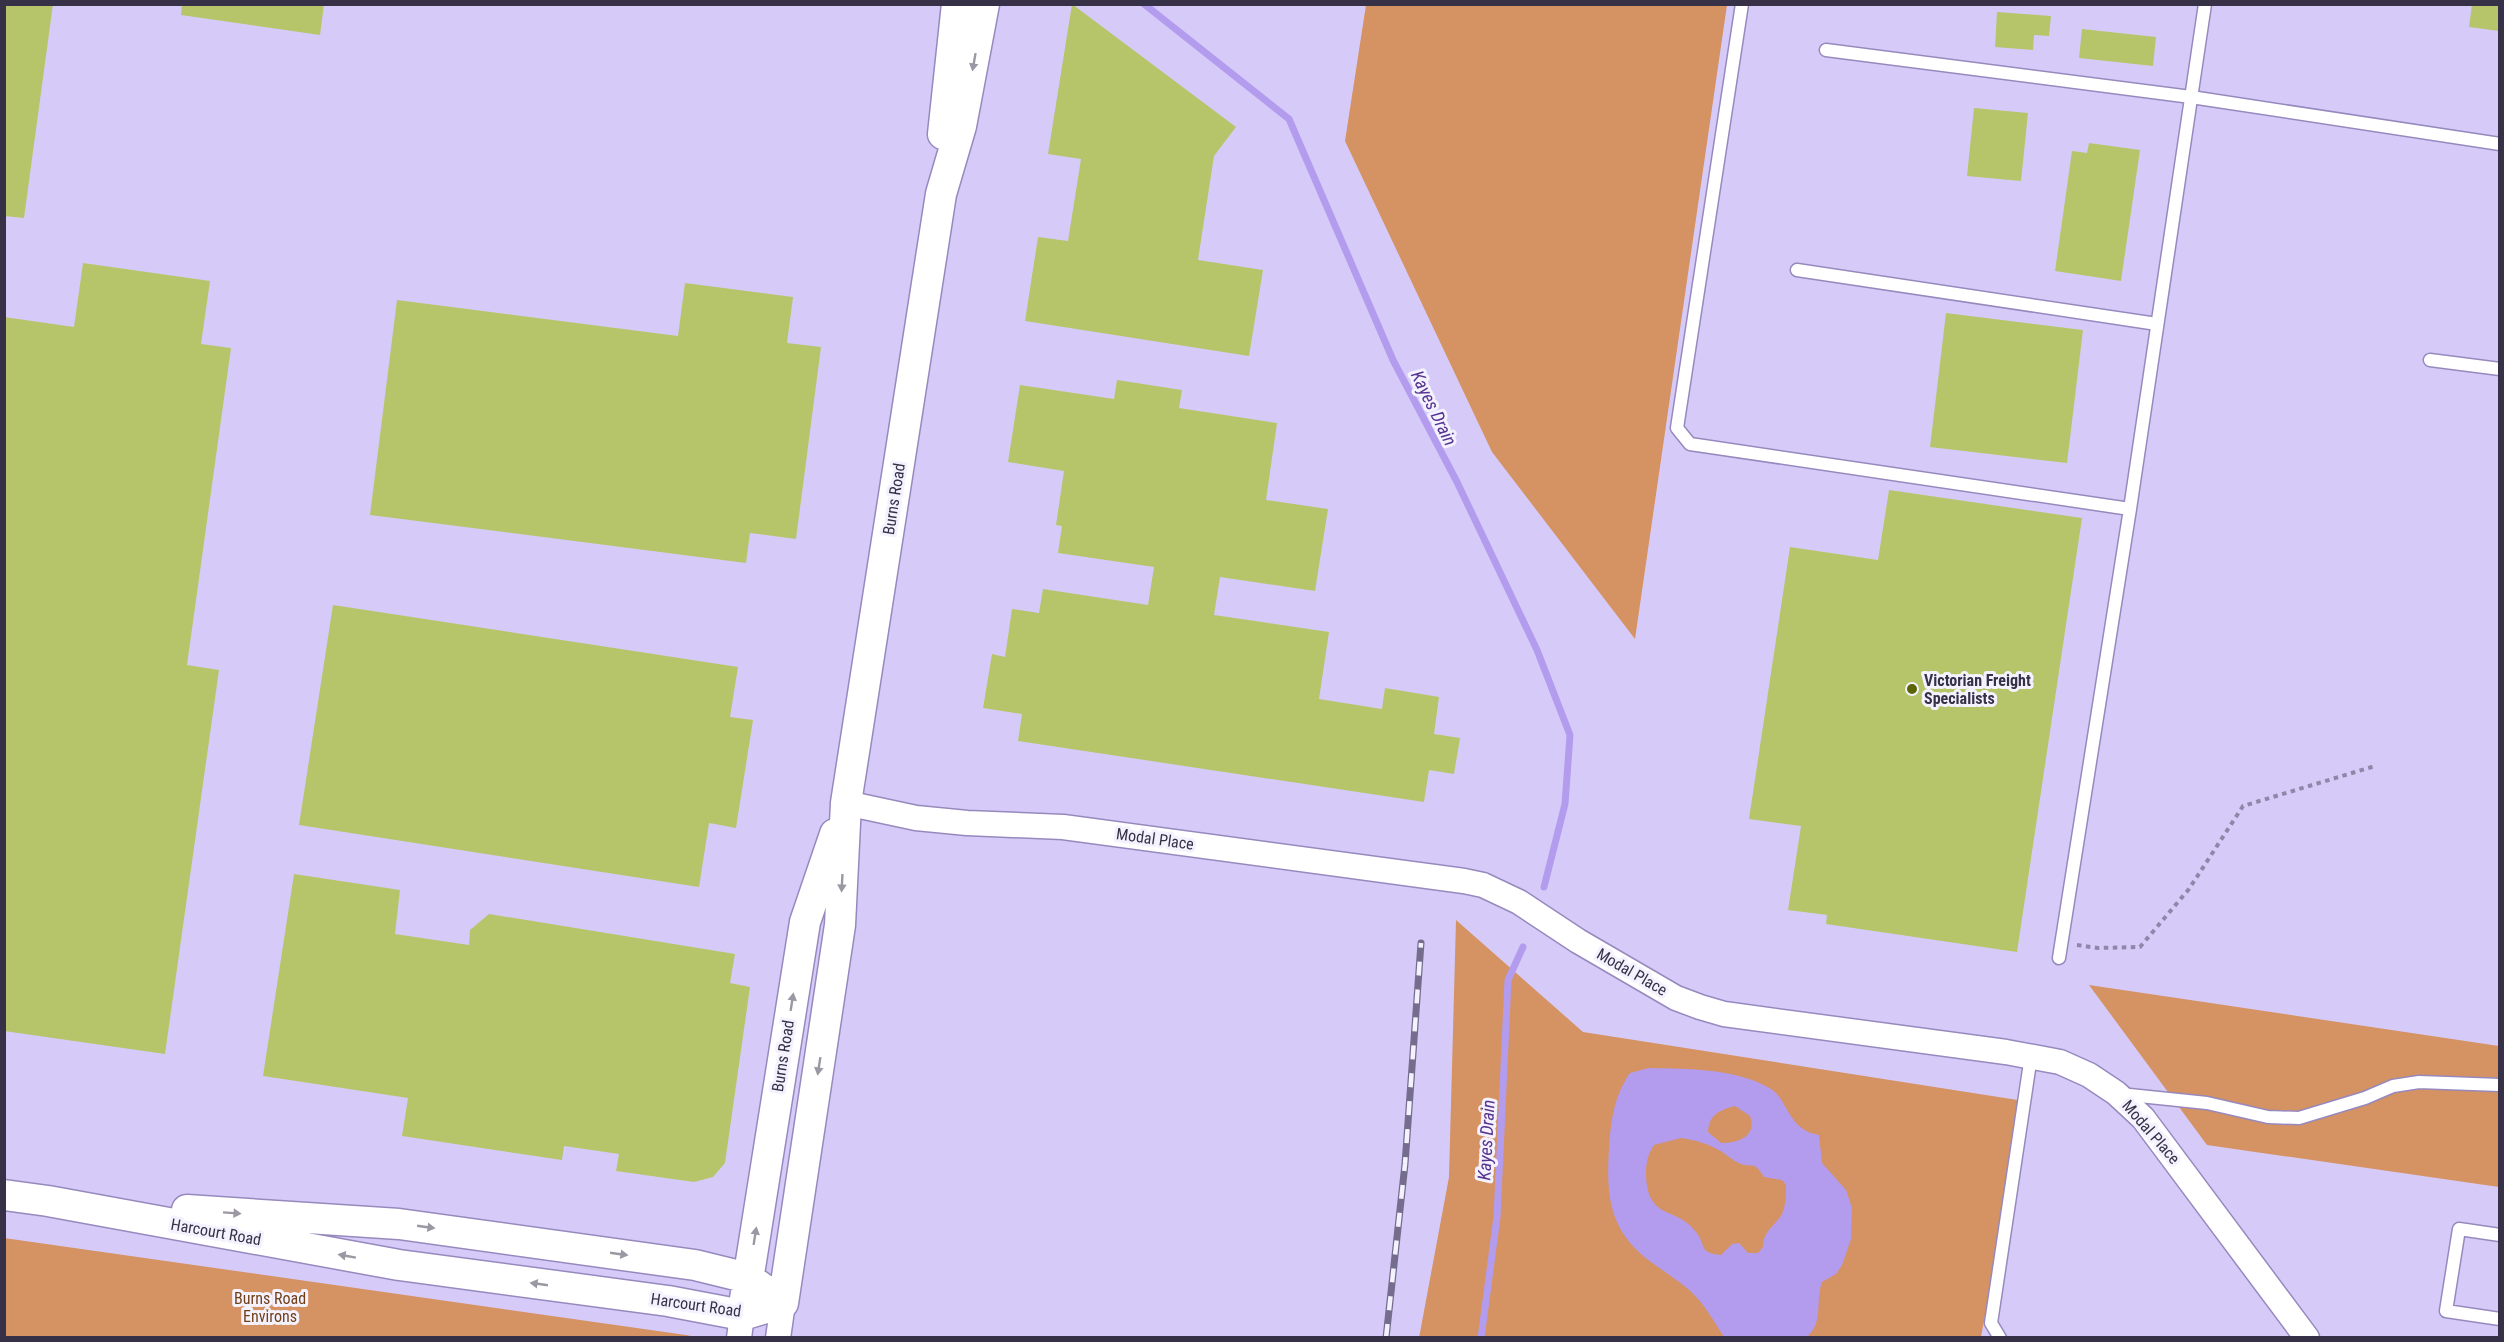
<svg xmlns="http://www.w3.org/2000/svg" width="2504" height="1342" font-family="'Roboto Condensed',sans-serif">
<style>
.green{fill:#d59262}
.water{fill:#b39cee;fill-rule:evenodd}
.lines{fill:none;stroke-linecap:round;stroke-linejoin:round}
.stream{stroke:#b39cee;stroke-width:7}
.building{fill:#b7c56a}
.service-casing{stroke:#9789be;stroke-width:15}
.minor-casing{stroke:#9789be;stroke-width:27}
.tertiary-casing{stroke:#9789be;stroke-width:33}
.path{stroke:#8f86aa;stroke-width:4;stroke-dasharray:4.5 4.5;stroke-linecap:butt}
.service{stroke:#fff;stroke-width:12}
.minor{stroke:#fff;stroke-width:24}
.tertiary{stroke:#fff;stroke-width:30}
.rail-casing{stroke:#756d8d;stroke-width:7}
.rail{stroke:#f4f2fe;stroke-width:4.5;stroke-dasharray:14;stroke-linecap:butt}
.oneway{fill:#9b98a4}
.poi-dot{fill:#5b6505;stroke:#f4f2fe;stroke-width:2}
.labels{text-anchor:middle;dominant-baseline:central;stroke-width:6;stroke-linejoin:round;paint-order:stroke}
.street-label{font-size:16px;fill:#373148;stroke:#f4f2fe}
.poi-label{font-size:16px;font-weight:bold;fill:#373148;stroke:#f4f2fe;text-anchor:start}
.park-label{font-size:16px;fill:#713f15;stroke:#f4f2fe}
.water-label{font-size:18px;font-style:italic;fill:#573492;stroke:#f4f2fe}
</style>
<rect width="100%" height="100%" fill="#d6cbf8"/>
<!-- green -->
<path class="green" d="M1366 5H1727L1635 639 1492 452 1345 141Z
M1456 920 1583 1032 2024 1101 1981 1337 1419 1338 1449 1177Z
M2089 985 2499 1046V1187L2207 1145Z
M4 1238 686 1335 696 1337H5Z"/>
<!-- water -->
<path class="water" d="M1649 1068C1688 1069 1736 1068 1771 1089 1789 1101 1788 1130 1819 1135L1822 1163 1846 1190 1852 1208 1851 1239 1842 1265 1836 1274 1822 1282C1815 1301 1824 1322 1807 1337H1724C1716 1325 1708 1310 1698 1299 1685 1284 1667 1274 1651 1262 1609 1231 1606 1196 1609 1148 1611 1120 1614 1096 1630 1073ZM1735 1106 1750 1116C1757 1136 1739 1143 1721 1143L1708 1132C1709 1115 1719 1110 1735 1106ZM1681 1138C1694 1140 1706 1143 1717 1149 1725 1153 1733 1161 1741 1164 1755 1168 1754 1161 1764 1177L1782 1180 1786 1185C1786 1194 1786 1205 1782 1214 1774 1227 1763 1231 1763 1247L1758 1253H1748L1739 1243 1732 1244 1721 1255C1698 1253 1707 1246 1696 1232 1677 1206 1648 1221 1646 1176 1646 1163 1647 1156 1654 1145Z"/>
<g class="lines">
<!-- stream -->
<path class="stream" d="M1144 4 1289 119 1393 360 1457 482 1537 650 1570 735 1565 804 1544 887
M1481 1338 1497 1217 1508 980 1523 947"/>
</g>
<!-- building -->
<path class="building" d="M4 4H53L24 218 4 216Z
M182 4H324L320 35 181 15Z
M1072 4 1236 127 1214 156 1198 260 1263 270 1249 356 1025 321 1038 237 1068 241 1081 159 1048 154Z
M2472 4H2499V31L2469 27Z
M1997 12 2051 16 2049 36 2034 35 2033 50 1995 47Z
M2082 29 2156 37 2153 66 2079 58Z
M1974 108 2028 113 2021 181 1967 176Z
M2089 143 2140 150 2121 281 2055 271 2072 151 2087 153Z
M83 263 210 281 201 344 231 348 187 665 219 670 165 1054 4 1031V317L74 327Z
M685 283 793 297 787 343 821 347 796 539 750 533 746 563 370 515 397 300 678 336Z
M1946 313 2083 330 2067 463 1930 447Z
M1117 380 1182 390 1179 408 1277 423 1266 500 1328 509 1315 591 1220 577 1214 615 1329 632 1319 699 1382 709 1385 688 1439 697 1434 734 1460 738 1454 774 1429 770 1424 802 1018 741 1022 714 983 708 992 654 1005 657 1012 609 1039 613 1043 589 1148 605 1154 567 1058 553 1062 526 1056 525 1064 471 1008 462 1020 385 1114 399Z
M1889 490 2082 518 2017 952 1826 924 1827 915 1788 910 1801 826 1749 819 1790 547 1878 560Z
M333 605 738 667 730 717 753 720 736 828 709 823 699 887 299 825Z
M294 874 400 890 395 934 469 945 470 930 489 914 735 954 730 983 750 987 725 1163 713 1177 694 1182 616 1171 619 1154 564 1146 562 1160 402 1136 408 1098 263 1076Z"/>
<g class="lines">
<!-- service casing -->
<g class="service-casing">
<path id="service" d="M1742 4 1677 428 1690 444 2130 509
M1826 50 2191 97 2500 144
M1797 270 2157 324
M2430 360 2500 369
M2059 958 2130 509 2205 4
M2120 1094 2207 1103 2268 1117 2299 1118 2365 1098 2393 1086 2419 1082 2500 1085
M2500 1235 2459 1229 2446 1311 2500 1319
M2000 1338 1991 1323 2031 1056"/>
</g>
<!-- minor casing -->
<g class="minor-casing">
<path id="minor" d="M846 803 916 818 967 823 1063 827 1464 881 1483 885 1519 902 1578 941 1676 998 1700 1007 1724 1014 2006 1052 2060 1062 2089 1075 2116 1093 2143 1118 2307 1338
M739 1338 742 1315
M778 1338 783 1303"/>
</g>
<!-- tertiary casing -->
<g class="tertiary-casing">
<path id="tertiary" d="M943 134 957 4
M4 1195 48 1201 399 1265 668 1301 742 1315 783 1303
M187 1210 399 1224 695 1265 748 1278 783 1303
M745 1299 805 922 835 834
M783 1303 840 925 846 803 941 194 961 126 984 4"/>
</g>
<!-- path -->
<path class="path" d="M2077 945 2098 948 2140 947 2189 889 2243 806 2375 766"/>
<!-- service -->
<use href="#service" class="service"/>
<!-- minor -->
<use href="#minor" class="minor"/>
<!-- tertiary -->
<use href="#tertiary" class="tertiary"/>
<!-- rail casing -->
<g class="rail-casing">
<path id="rail" d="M1386 1338 1405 1164 1421 943"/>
</g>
<!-- rail -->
<use href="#rail" class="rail"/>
</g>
<!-- one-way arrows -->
<defs><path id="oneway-solid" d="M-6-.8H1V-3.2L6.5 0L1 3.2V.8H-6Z" transform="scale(1.5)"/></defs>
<g class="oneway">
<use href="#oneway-solid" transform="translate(974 62) rotate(100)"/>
<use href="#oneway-solid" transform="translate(842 883) rotate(93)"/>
<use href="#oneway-solid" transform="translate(792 1002) rotate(-81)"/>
<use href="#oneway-solid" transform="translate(819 1066) rotate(99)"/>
<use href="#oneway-solid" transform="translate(232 1213) rotate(4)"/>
<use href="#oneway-solid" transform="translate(426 1227) rotate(8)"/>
<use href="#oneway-solid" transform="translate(755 1236) rotate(-81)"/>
<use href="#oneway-solid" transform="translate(619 1254) rotate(8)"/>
<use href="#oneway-solid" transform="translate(347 1256) rotate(-170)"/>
<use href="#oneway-solid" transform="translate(539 1284) rotate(-172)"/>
</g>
<!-- markers -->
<circle class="poi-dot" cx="1912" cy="689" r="6"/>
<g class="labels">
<!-- street labels -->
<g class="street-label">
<text transform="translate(894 499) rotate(-81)">Burns Road</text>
<text transform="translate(1155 839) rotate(8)">Modal Place</text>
<text transform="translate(1632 972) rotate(30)">Modal Place</text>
<text transform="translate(783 1056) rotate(-81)">Burns Road</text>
<text transform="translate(2151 1132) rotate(49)">Modal Place</text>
<text transform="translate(216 1232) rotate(10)">Harcourt Road</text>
<text transform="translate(696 1305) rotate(8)">Harcourt Road</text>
</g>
<!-- poi labels -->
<g class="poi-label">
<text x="1924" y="680">Victorian Freight<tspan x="1924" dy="18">Specialists</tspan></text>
</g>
<!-- park labels -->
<g class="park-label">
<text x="270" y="1298">Burns Road<tspan x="270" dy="18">Environs</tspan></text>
</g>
<!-- water labels -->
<g class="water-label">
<text transform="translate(1434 408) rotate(64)">Kayes Drain</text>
<text transform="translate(1486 1140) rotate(-87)">Kayes Drain</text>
</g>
</g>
<!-- border -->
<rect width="2504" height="1342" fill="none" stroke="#373148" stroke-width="12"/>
</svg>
